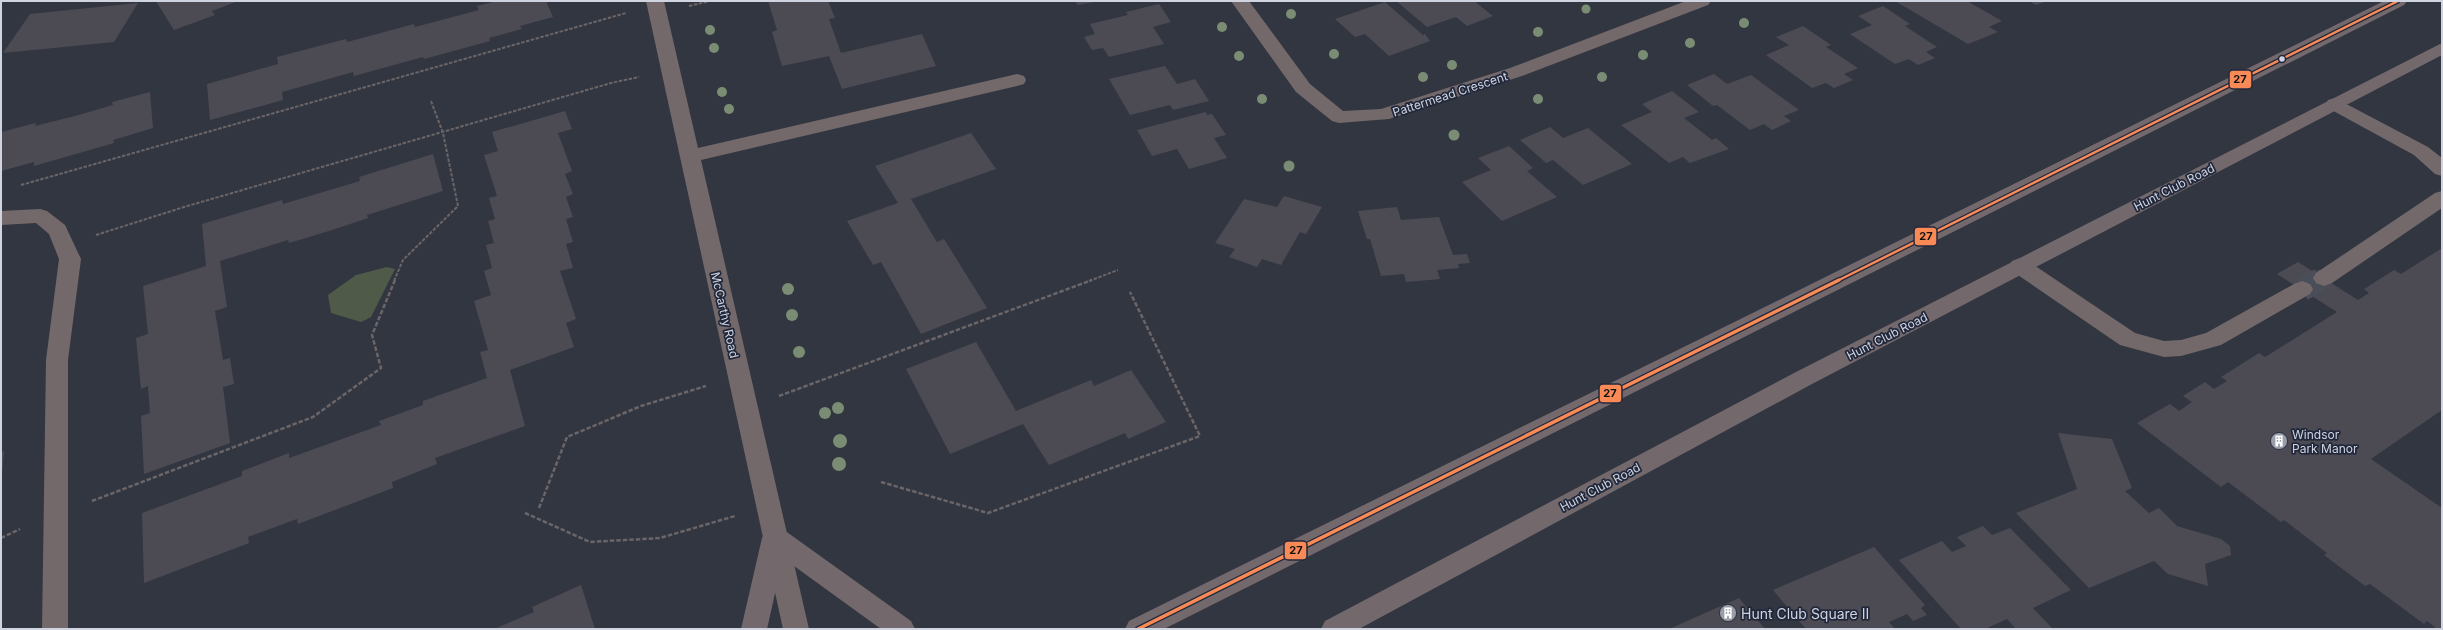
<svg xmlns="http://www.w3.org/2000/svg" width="2443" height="630" font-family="Inter,sans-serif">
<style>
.green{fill:#4f5b48}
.building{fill:#4c4b53}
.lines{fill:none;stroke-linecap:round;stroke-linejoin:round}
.minor-tunnel-far1{stroke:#4a4e58;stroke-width:19;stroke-dasharray:19 10;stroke-linecap:butt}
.minor-tunnel{stroke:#4a4e58;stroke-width:24;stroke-dasharray:24 12;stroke-linecap:butt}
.path-far1{stroke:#6a6568;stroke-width:2;stroke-dasharray:3.5 1.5;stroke-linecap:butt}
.path{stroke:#6a6568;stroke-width:2.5;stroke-dasharray:4.5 2;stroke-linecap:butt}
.minor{fill:#73696a;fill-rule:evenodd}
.major{fill:#73696d;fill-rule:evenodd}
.bus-1-far1-casing{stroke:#22283b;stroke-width:5}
.bus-1-casing{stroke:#22283b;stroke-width:6}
.bus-1-far1{stroke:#f98a56;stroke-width:2.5}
.bus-1{stroke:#f98a56;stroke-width:3.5}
.tree{fill:#7a8d74}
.bus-dot{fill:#cfd4e0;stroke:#22283b;stroke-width:1.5}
.labels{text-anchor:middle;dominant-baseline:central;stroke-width:3.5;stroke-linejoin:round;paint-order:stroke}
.street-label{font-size:12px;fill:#cfd4e0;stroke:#22283b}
.poi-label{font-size:12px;fill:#cfd4e0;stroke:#22283b;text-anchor:start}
.near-poi-label{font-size:14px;fill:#cfd4e0;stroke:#22283b;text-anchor:start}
.line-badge{stroke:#22283b;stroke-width:1.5}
.pale-badge-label{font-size:11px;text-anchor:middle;font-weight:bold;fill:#111}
</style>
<rect width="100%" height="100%" fill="#323640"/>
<!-- green -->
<path class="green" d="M387 267 395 269 371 317 361 322 331 313 328 295 356 275Z"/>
<!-- building -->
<path class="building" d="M158 1H238L212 11 215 15 174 30 157 3Z
M497 1H546L553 17 520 26 522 29 489 38 490 41 424 59 423 57 354 76 353 72 282 92 283 100 210 120 207 84 278 64 277 57 346 39 347 42 414 24 415 27 479 10 477 6Z
M768 1H828L835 18 829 19 841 53 922 34 936 66 842 89 829 56 782 66 772 32 777 30Z
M1075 1H1094V2L1078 5Z
M1396 1H1474L1493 16 1467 26 1456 17 1427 27Z
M1895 1H1967L2002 21 1989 27 1998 32 1968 44Z
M2029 1H2047L2036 5Z
M1385 2 1423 35 1425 34 1430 41 1389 56 1365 34 1355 37 1335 19Z
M138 3 114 42 3 53 30 14Z
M1159 4 1171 22 1153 27 1164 44 1109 57 1103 48 1092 50 1084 37 1095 34 1090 24 1128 15 1126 12Z
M1883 6 1910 24 1905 26 1937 47 1926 52 1935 58 1918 65 1909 59 1895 64 1850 34 1872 25 1858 16Z
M1803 26 1831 45 1826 47 1858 68 1844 74 1853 80 1834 88 1826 83 1812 88 1766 55 1789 45 1776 37Z
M1165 66 1177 84 1195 79 1209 101 1173 110 1170 105 1130 115 1109 79Z
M1714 74 1727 84 1751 75 1799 110 1784 116 1791 121 1772 130 1764 124 1750 130 1717 105 1713 106 1687 85Z
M1672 91 1699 112 1684 118 1712 140 1716 138 1729 149 1690 163 1683 157 1669 163 1621 125 1652 112 1642 104Z
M150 92 153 128 113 140 114 143 34 166V162L1 171V132L36 123 35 126 75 116 113 105 112 102Z
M565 111 572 129 558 133 572 171 565 174 573 194 566 197 573 217 566 219 573 242 566 244 573 268 560 271 576 319 566 323 574 347 510 370 525 426 435 458 437 464 392 482 393 488 298 524 297 519 248 537 249 543 144 583 142 513 242 476V471L289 453V458L381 425 379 421 423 405V401L487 378 480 352 488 350 474 301 491 295 484 271 492 268 486 245 494 243 488 221 495 219 489 198 497 196 484 155 498 151 492 132Z
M1206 112 1207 115 1212 114 1226 135 1214 138 1227 158 1189 169 1177 149 1152 156 1137 130Z
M1550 127 1563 138 1588 128 1632 164 1583 185 1553 160 1546 163 1520 140Z
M971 133 996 169 911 199 937 242 944 239 987 308 921 334 881 262 873 265 847 221 898 203 875 166Z
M1509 146 1533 168 1527 171 1557 197 1502 221 1462 182 1491 170 1478 158Z
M433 154 443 191 367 215 368 218 329 231 289 243 288 240 220 261 227 307 215 311 223 360 230 358 234 384 223 387 230 443 144 474 141 416 150 413 148 386 141 389 136 338 148 334 143 286 206 266 202 224 282 200 283 204 360 181 359 177Z
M1284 196 1322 207 1306 234 1300 232 1281 265 1262 259 1257 267 1229 257 1235 249 1215 243 1244 199 1277 207Z
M1397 207 1401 220 1439 217 1453 255 1467 254 1470 263 1458 264 1459 268 1437 270 1440 279 1406 282 1404 274 1381 276 1370 239H1367L1358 211Z
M2442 248V410L2371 459 2442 508V629H2434L2435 627 2427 621 2424 624 2370 584 2365 586 2324 555 2327 553 2284 520 2281 522 2228 482 2221 487 2137 423 2170 404 2179 411 2192 402 2183 396 2205 382 2214 389 2227 381 2221 377 2259 353 2265 357 2337 312 2277 274 2298 262 2358 300 2369 293 2364 289 2394 270 2401 274Z
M976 342 1016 411 1091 380 1094 386 1131 370 1166 422 1128 439 1125 433 1049 465 1023 424 950 454 906 369Z
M2058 433 2112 439 2132 488 2125 491 2149 513 2159 508 2177 526 2221 539 2230 546 2231 555 2205 564 2208 586 2168 574 2154 561 2089 588 2016 513 2077 489Z
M4 451 2 476H1V452Z
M1983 526 1992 535 2010 528 2071 590 2033 608 2053 629H2016L2007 619 1985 629H1961L1899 560 1942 541 1952 552 1966 546 1957 537Z
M1874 547 1925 605 1921 608 1927 615 1913 621 1907 614 1889 622 1895 629H1806L1773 590Z
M581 585 595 629H494L534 612 532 607Z
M1739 598 1765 629H1669Z"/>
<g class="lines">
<!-- minor-tunnel-far1 -->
<path class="minor-tunnel-far1" d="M2318 281 2324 278"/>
<!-- minor-tunnel -->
<path class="minor-tunnel" d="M2302 289 2320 280"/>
<!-- path-far1 -->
<path class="path-far1" d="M689 6 710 1
M21 185 626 13
M96 235 184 207 611 83 639 77
M394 281 403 260 458 206 443 133 431 101
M1089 281 1118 270"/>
<!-- path -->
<path class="path" d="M779 396 1092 280
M881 482 988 513 1200 436 1130 292
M92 501 313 417 381 368 372 335 395 280
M539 508 567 437 641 406 706 386
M525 513 590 542 660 538 735 516
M1 538 20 529"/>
<!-- minor -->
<path class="minor" d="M646 1H664L698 148 1017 74 1024 76 1026 80 1024 84 1017 86 701 160 809 629H783Z
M1231 1H1249L1310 84 1343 111 1381 109 1510 68 1686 1H1711L1708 5 1522 76 1389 119 1339 123 1332 121 1296 92Z
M2335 98 2428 147 2442 158V176L2435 174 2414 155 2328 108 2326 104 2328 100Z
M2442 191V208L2332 283 2324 286 2316 283 2313 278 2316 273 2435 193Z
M40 209 47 211 65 225 81 259 68 360V629H42L46 360 59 259 49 234 36 223 1 225V211Z
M2020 258 2028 261 2135 333 2164 341 2181 340 2206 333 2294 284 2302 281 2310 284 2313 289 2310 294 2221 345 2181 356 2164 357 2120 345 2012 271 2009 266 2012 261Z"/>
<!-- major -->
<path class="major" d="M2384 1H2407L2404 5 1164 629H1125L1129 621Z
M2442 43V55L1812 384 1359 629H1321L1325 621 1796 372Z
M775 527 784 530 911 621 915 629H881L783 558 767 629H741L762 538 766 530Z"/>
<!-- bus-1-far1 casing -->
<g class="bus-1-far1-casing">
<path id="bus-1-far1" d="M1837 281 2398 1"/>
</g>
<!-- bus-1 casing -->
<g class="bus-1-casing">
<path id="bus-1" d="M1138 629 1839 280"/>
</g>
<!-- bus-1-far1 -->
<use href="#bus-1-far1" class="bus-1-far1"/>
<!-- bus-1 -->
<use href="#bus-1" class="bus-1"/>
</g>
<!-- trees -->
<g class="tree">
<circle cx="1586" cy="9" r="4.5"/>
<circle cx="1291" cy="14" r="5"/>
<circle cx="1744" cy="23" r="5"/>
<circle cx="1222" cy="27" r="5"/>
<circle cx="710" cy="30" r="5"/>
<circle cx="1538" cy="32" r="5"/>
<circle cx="1690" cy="43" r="5"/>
<circle cx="714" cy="48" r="5"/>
<circle cx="1334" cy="54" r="5"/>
<circle cx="1643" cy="55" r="5"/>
<circle cx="1239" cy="56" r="5"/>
<circle cx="1452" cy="65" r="5"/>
<circle cx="1423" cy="77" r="5"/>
<circle cx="1602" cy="77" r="5"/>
<circle cx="722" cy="92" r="5"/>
<circle cx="1262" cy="99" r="5"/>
<circle cx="1538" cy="99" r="5"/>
<circle cx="729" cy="109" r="5"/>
<circle cx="1454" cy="135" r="5.5"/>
<circle cx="1289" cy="166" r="5.5"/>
<circle cx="788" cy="289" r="6"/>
<circle cx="792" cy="315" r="6"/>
<circle cx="799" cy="352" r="6"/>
<circle cx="838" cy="408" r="6"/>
<circle cx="825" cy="413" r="6"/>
<circle cx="840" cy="441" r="7"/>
<circle cx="839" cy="464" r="7"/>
</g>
<!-- icons -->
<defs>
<g id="building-disc" transform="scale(0.9)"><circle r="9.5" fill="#989da8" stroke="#22283b"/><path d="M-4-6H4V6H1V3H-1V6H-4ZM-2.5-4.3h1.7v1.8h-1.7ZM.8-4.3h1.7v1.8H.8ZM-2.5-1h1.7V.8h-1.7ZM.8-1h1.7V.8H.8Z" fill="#fff"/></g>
</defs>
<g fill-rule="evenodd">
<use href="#building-disc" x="2279" y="441"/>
<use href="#building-disc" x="1728" y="613"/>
</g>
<!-- markers -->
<circle class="bus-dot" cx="2282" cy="59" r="3.5"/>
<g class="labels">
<!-- street labels -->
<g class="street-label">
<text transform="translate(1450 94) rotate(-18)">Pattermead Crescent</text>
<text transform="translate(2174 187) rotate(-27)">Hunt Club Road</text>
<text transform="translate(725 315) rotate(77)">McCarthy Road</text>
<text transform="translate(1887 336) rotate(-27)">Hunt Club Road</text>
<text transform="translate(1600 487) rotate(-28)">Hunt Club Road</text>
</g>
<!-- poi labels -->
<g class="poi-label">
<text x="2292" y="434">Windsor<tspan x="2292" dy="14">Park Manor</tspan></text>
</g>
<!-- near-poi labels -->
<g class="near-poi-label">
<text x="1741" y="613">Hunt Club Square II</text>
</g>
</g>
<g class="line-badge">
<rect x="2229" y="70" width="23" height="19" rx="4" fill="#f98a56"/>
<rect x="1914" y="227" width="23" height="19" rx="4" fill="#f98a56"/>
<rect x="1599" y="384" width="23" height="19" rx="4" fill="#f98a56"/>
<rect x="1284" y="541" width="23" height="19" rx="4" fill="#f98a56"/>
</g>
<g class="pale-badge-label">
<text x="2240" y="83">27</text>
<text x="1926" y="240">27</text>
<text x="1610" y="397">27</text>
<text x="1296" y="554">27</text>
</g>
<!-- border -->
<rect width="2443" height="630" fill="none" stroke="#cfd4e0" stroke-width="4"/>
</svg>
